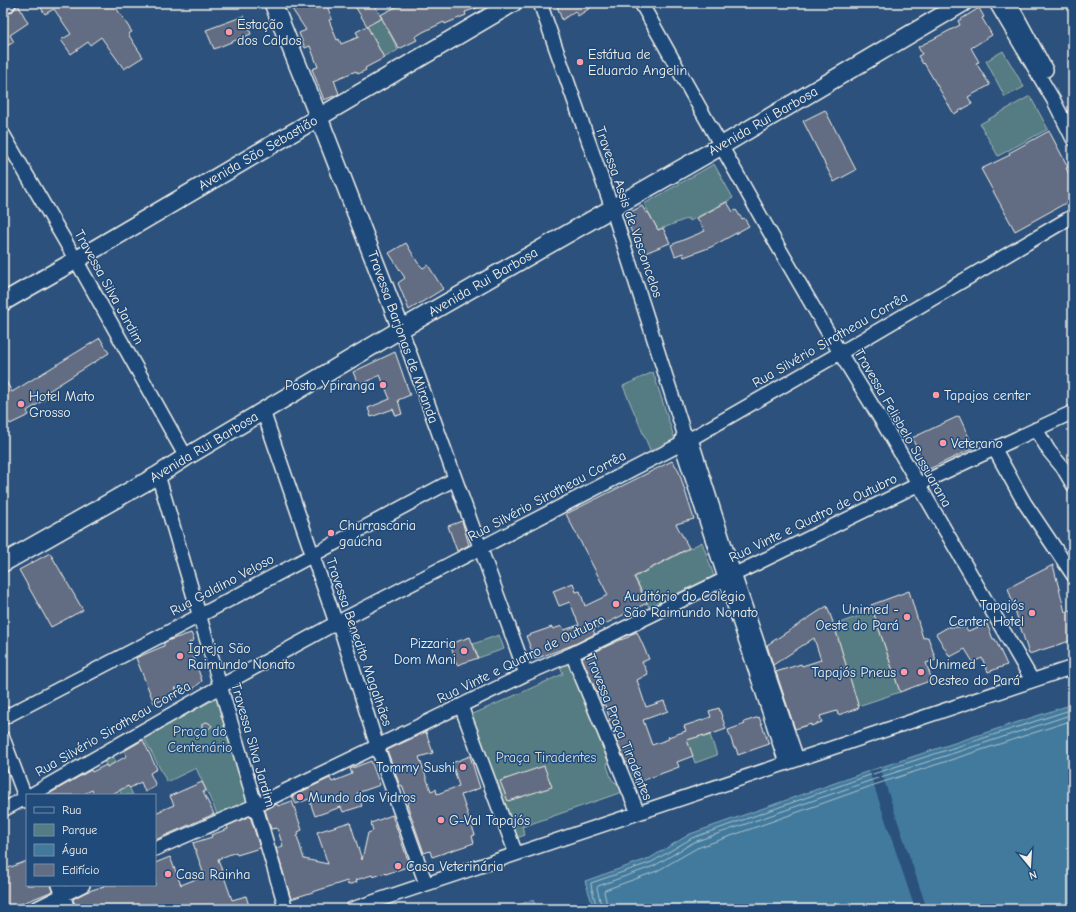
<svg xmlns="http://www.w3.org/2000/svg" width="1076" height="912" font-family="'Comic Neue',sans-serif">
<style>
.green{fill:#547c83;stroke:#a4b6b6}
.water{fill:#427a9d;stroke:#89aabb}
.pier{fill:#2c517c}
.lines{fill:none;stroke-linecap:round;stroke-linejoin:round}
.shore{stroke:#adc1ca;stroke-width:1}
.building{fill:#626c82;stroke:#f4f1e8}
.minor-casing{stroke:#f4f1e8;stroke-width:16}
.major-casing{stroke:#f4f1e8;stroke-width:20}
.minor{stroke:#1f4a7a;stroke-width:13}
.major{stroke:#1f4a7a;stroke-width:17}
.poi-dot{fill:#ff9aa2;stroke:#1f4a7a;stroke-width:1.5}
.labels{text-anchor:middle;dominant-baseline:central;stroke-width:3;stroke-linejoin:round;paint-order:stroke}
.poi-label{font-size:14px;fill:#f4f1e8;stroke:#1f4a7a;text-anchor:start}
.street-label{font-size:14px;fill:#f4f1e8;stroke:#1f4a7a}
.park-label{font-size:14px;fill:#dcdfd9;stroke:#1f4a7a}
</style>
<rect width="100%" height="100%" fill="#2c517c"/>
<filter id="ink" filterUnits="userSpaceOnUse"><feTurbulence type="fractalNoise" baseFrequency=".025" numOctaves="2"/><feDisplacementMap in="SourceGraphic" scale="8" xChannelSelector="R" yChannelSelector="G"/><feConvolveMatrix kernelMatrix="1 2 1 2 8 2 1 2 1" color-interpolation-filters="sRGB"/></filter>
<g filter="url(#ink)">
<!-- green -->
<path class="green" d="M382 18 398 50 384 58 367 26Z
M1003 51 1024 87 1005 97 986 61Z
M1030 96 1048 129 998 156 980 124Z
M714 164 733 198 690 221 689 218 658 230 644 204Z
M653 372 675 440 651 452 623 386Z
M702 542 714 576 649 607 635 577Z
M873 611 900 692 858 706 834 625Z
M499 635 504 649 478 658 473 644Z
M569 663 608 761 607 766 612 780 619 785 622 792 522 827 525 835 514 839 471 715 563 674 560 666Z
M217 698 248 803 218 816 196 768 167 782 144 738Z
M704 735V737L710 735 717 755 695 763 687 740Z
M113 756 133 795H122L104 761Z"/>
<!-- water -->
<path class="water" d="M1073 704V909H594L585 881 650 858 690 834 869 771Z
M533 900 537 909H507Z"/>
<!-- pier -->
<path class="pier" d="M880 768 927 909H915L869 771Z"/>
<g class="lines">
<!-- shore -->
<path class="shore" d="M597 909 591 885V883L652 862 692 838 870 775 1073 709
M602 909 597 888 598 886 654 866 694 842 872 780 1073 714
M608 909 604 892 605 890 657 871 697 848 874 785 1073 720"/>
</g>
<!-- building -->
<path class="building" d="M17 3 28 23 10 35 14 42 3 48V16L13 11 16 7Z
M38 3H113L132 32 128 34 143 57 124 69 101 37 90 45 88 42 71 54 61 40 71 34 54 9 45 14Z
M288 3H326L332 19 329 20 337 40 339 39 341 44 359 37 356 32 367 26 384 58 365 68 366 70 358 74 356 71 334 80 339 94 324 100 312 69 318 67 310 46 305 48 299 33 306 30Z
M353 3H373L382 18 367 26Z
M404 3H489V4L465 12 466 15 445 24 444 22 423 32 415 37 417 40 399 49 380 15Z
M556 3H587L590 8 578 16 575 11 562 20Z
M979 8 984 17 982 18 992 35 971 48 979 62 976 63 990 85 968 97 972 104 954 114 924 63 923 64 918 56 922 54 918 47 960 25 958 21Z
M244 16 251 34 214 49 206 30Z
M825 110 856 170 834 182 803 121Z
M1049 131 1068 167 1066 168 1073 182V199L1015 231 981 169 1010 155 1009 153Z
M727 202 733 212 736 210 742 219 744 218 749 226 711 247 684 257 683 253 675 256 671 245 705 231 697 218Z
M642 206 646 213 648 212 658 230 663 228 670 243 645 253 638 236 634 238 625 215Z
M406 243 418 263 423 268 428 265 443 289 409 310 398 283 405 278 389 253Z
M100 338 109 353 47 392 50 396 27 411 29 415 10 424 3 413V376L12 392Z
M395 352 410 395 398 400 402 414 396 416 393 409 371 417 368 408 390 399 380 375 359 386 353 372Z
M959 416 974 448 927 470 912 438Z
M672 461 678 469 694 519 676 524 689 548 634 577 647 603 593 630 595 634 575 644 535 659 526 636 552 627 553 629 562 626 564 630 579 625 570 602 559 606 553 591 573 583 576 592 580 591 585 606 608 595 566 514Z
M462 521 469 545 457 551 448 526Z
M50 553 83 610 51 627 19 570Z
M1053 565 1065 612 1073 609V640L1029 654 1008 588Z
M909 591 923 638 928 637 936 660 926 663 932 680 900 692 871 605Z
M827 606 834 625 859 708 838 715 837 711 820 716 822 722 811 726V724L795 729 776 672 801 664 802 666 821 660 814 638 773 665 767 645Z
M987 624 993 639H995L1007 665 988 672 982 658 973 662 965 649 950 657 936 634 948 627H965L968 631Z
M637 632 649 659 642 662 648 674 637 680 646 707 664 701 668 711 643 720 652 745 669 739 668 737 686 731 684 726 711 717 709 711 719 708 726 729 704 737V735L687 740 693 756 677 762 679 767 636 783 629 762 626 763 608 721 610 720 605 705 603 706 598 692 597 693 582 658 620 640 629 637V635Z
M191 633 194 640 189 643 202 681 192 690 175 688 178 695 154 703 136 658 164 646V643L167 641Z
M470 637 478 658 457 665 450 644Z
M759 717 769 744 738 755 736 748H734L728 730 745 724 744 722Z
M206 722 209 723 212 726 207 730 202 727V724Z
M426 732 433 753 419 757 431 791 436 789 437 794 459 786 452 763 470 756 480 788 461 795 475 835 472 836 474 843 432 857 430 851 424 853 407 804 409 803 402 785 400 786 387 750Z
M143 740 157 769 150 773 156 786 145 792 141 782 130 788 128 786 110 795H94L92 790 82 795H47L91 770 92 772 106 765 107 767 127 756 124 751Z
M371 761 380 785 357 793 362 806 343 812 341 807 315 816 309 799 296 804 292 796 330 778 332 782 352 774 350 769Z
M544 766 552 787 508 801 500 781Z
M202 782 206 790 203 792 214 814 155 840V813L174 805 170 796Z
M292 801 302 830 298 832 299 835 297 836 304 859 328 864 317 832 350 822 362 860 368 833 373 831 371 823 392 815 410 866 386 874 385 873 373 877 372 875 356 880 357 882 348 885 347 881 291 899 276 848 283 846 277 828 271 829 265 810 277 804 278 806Z
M250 816 260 848 237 855 236 852 218 859 232 900 246 896 250 909H76L73 899 86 892 104 886 103 885H155V863L170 857 181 885 201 877 200 876 204 875 193 843 212 837 211 835 228 829 227 826Z
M27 861V885H51L53 891 18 905 19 906 12 909H3V870Z"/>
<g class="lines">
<!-- minor casing -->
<g class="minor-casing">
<path id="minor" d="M540 3 612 208 684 433 691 439 734 574 797 759
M641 3 765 224 840 353 883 423 1032 680
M996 3 1054 101 1073 139
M1010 3 1046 70
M3 134 76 260 186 457
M401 329 526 674
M263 411 336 623 339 624 377 746 426 884
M1036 429 1049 451 1063 468 1073 485
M683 436 681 444 786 763
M994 448 1024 502 1073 575
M158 475 286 909
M572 654 638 813
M461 706 516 854
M3 718 199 616 455 479
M3 738 27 802
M31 795 219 687 336 623 687 441 840 353 1073 216
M3 810 27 797
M155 849 254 806 526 674 572 654 917 485 1073 412
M59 885 68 909
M35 909 83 885
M352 909 1073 667"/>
</g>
<!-- major casing -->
<g class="major-casing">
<path id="major" d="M273 3 319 118 401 329
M3 6 7 3
M3 302 76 260 513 3
M3 563 158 475 186 457 401 329 721 146 963 3"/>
</g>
<!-- minor -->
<use href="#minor" class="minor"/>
<!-- major -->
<use href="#major" class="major"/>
</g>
</g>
<!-- markers -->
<g class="poi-dot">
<circle cx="229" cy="32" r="4"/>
<circle cx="580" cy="62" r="4"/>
<circle cx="383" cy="385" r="4"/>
<circle cx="936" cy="395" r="4"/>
<circle cx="21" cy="404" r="4"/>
<circle cx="943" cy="443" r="4"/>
<circle cx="331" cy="533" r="4"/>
<circle cx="616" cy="604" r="4"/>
<circle cx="1032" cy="613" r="4"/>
<circle cx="907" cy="617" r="4"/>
<circle cx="464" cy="651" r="4"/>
<circle cx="180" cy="656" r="4"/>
<circle cx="904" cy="672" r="4"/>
<circle cx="921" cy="672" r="4"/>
<circle cx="463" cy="767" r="4"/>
<circle cx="300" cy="797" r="4"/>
<circle cx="441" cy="820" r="4"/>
<circle cx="398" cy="866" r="4"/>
<circle cx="168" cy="874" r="4"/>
</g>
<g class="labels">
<!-- poi labels -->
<g class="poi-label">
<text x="237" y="24">Estação<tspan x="237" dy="16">dos Caldos</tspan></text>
<text x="588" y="54">Estátua de<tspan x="588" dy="16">Eduardo Angelin</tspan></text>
<text x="375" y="385" text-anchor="end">Posto Ypiranga</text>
<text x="944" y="395">Tapajos center</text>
<text x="29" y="396">Hotel Mato<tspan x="29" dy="16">Grosso</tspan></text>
<text x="951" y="443">Veterano</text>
<text x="339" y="525">Churrascaria<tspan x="339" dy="16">gaúcha</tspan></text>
<text x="624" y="596">Auditório do Colégio<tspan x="624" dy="16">São Raimundo Nonato</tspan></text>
<text x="1024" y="605" text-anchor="end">Tapajós<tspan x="1024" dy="16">Center Hotel</tspan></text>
<text x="899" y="609" text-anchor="end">Unimed -<tspan x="899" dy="16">Oeste do Pará</tspan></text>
<text x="456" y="643" text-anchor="end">Pizzaria<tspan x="456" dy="16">Dom Mani</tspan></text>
<text x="188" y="648">Igreja São<tspan x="188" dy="16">Raimundo Nonato</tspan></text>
<text x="929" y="664">Unimed -<tspan x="929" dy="16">Oesteo do Pará</tspan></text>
<text x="896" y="672" text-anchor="end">Tapajós Pneus</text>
<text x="455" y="767" text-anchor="end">Tommy Sushi</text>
<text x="308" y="797">Mundo dos Vidros</text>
<text x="449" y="820">G-Val Tapajós</text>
<text x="406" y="866">Casa Veterinária</text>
<text x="176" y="874">Casa Rainha</text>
</g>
<!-- street labels -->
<g class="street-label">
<text transform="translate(763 121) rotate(-30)">Avenida Rui Barbosa</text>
<text transform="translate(258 153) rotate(-30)">Avenida São Sebastião</text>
<text transform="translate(629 212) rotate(71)">Travessa Assis de Vasconcelos</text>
<text transform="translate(483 282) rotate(-30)">Avenida Rui Barbosa</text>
<text transform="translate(109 287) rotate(61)">Travessa Silva Jardim</text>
<text transform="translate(403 337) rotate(70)">Travessa Barjonas de Miranda</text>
<text transform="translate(830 340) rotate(-30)">Rua Silvério Sirotheau Corrêa</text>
<text transform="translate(903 428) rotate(60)">Travessa Felisbelo Sussuarana</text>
<text transform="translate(204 447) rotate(-31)">Avenida Rui Barbosa</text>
<text transform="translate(547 496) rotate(-28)">Rua Silvério Sirotheau Corrêa</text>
<text transform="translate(813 518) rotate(-26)">Rua Vinte e Quatro de Outubro</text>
<text transform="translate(222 585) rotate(-28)">Rua Galdino Veloso</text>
<text transform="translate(359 642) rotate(71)">Travessa Benedito Magalhães</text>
<text transform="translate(521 659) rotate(-26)">Rua Vinte e Quatro de Outubro</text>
<text transform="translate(619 727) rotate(68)">Travessa Praça Tiradentes</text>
<text transform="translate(113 729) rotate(-30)">Rua Silvério Sirotheau Corrêa</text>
<text transform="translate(253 745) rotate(74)">Travessa Silva Jardim</text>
</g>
<!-- park labels -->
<g class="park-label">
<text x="200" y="731">Praça do<tspan x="200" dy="16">Centenário</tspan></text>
<text x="546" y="757">Praça Tiradentes</text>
</g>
</g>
<!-- margin -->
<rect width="1076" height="912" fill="none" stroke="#1f4a7a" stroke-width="16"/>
<rect x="8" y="8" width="1060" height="896" fill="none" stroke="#f4f1e8" stroke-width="1.5" filter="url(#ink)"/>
<!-- legend -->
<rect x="26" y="794" width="130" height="92" fill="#1f4a7a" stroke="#748da6"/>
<rect x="34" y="807" width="20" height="6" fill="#1f4a7a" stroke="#748da6"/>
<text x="62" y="814" font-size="12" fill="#f4f1e8">Rua</text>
<rect x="34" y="824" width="20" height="12" fill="#547c83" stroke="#748da6"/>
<text x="62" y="834" font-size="12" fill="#f4f1e8">Parque</text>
<rect x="34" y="844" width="20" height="12" fill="#427a9d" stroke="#748da6"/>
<text x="62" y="854" font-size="12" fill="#f4f1e8">Água</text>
<rect x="34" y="864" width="20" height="12" fill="#626c82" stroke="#748da6"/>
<text x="62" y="874" font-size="12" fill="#f4f1e8">Edifício</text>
<!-- north arrow -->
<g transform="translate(1030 866) rotate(162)" stroke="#1f4a7a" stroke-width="3" paint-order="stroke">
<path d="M0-3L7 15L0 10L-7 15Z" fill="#f4f1e8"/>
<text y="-6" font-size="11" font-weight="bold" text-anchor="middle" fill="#f4f1e8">N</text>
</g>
</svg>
